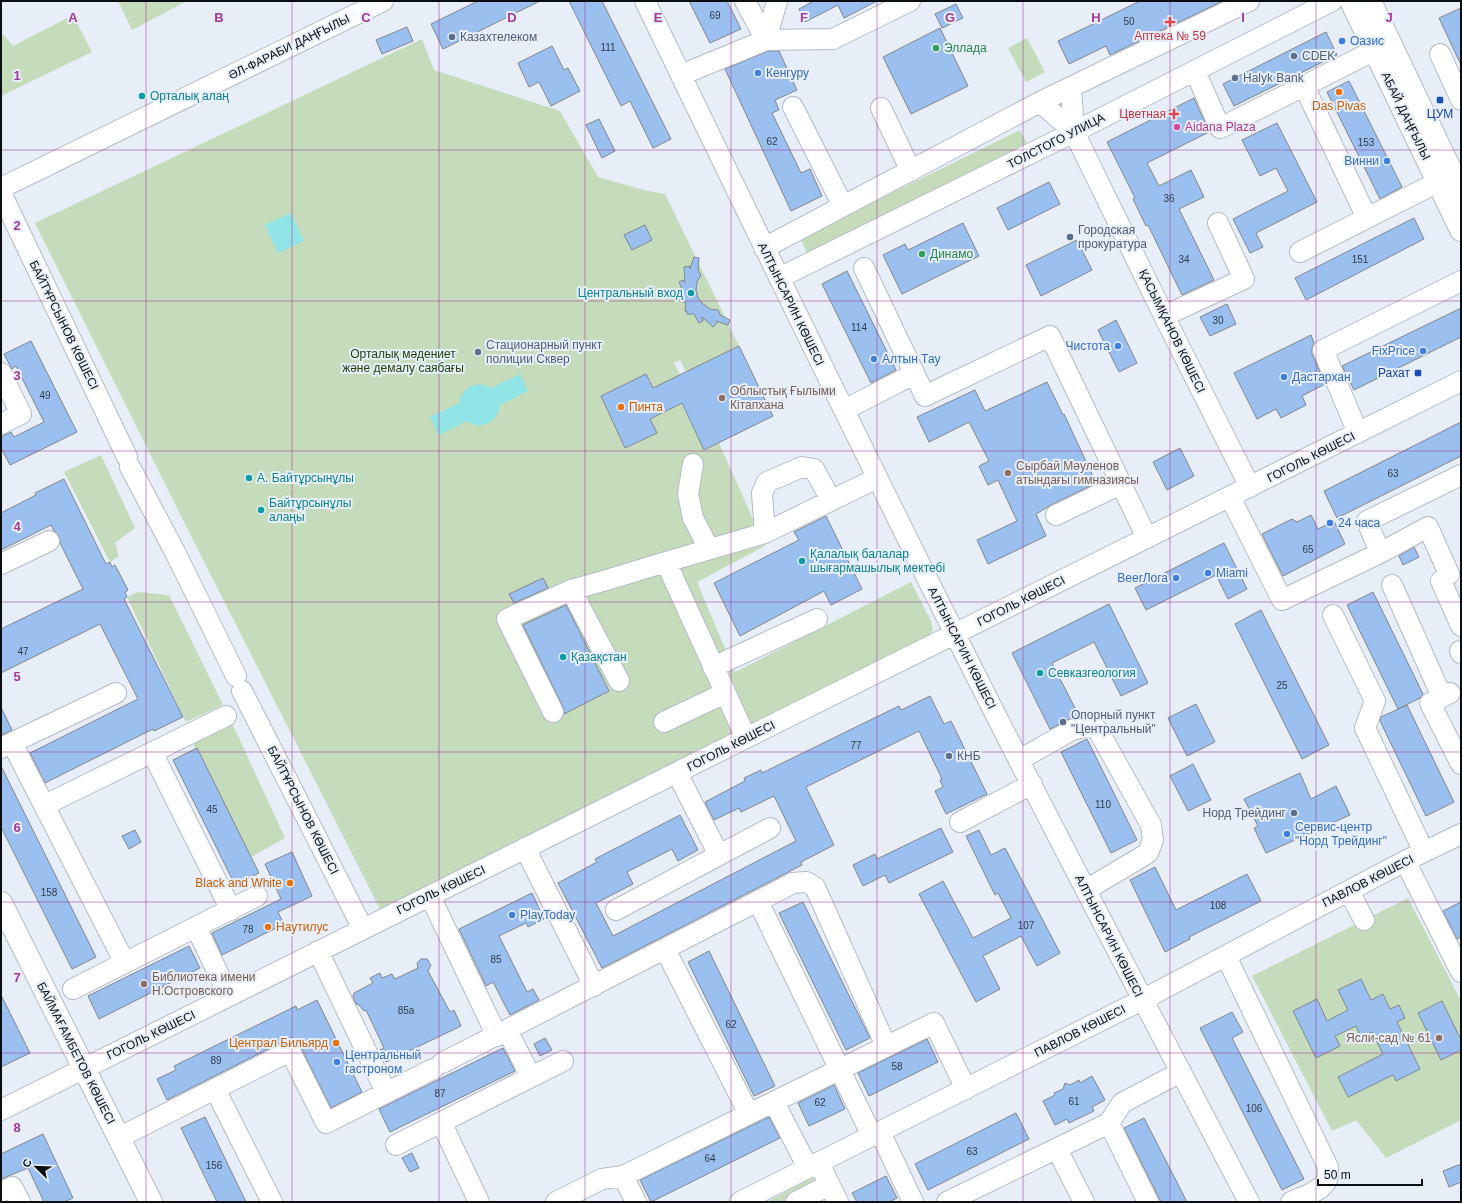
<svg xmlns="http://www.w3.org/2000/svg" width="1462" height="1203" font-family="Arial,sans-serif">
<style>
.green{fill:#c4dcbb}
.water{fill:#91e4e6}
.building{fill:#9bc0f0;stroke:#7f858d}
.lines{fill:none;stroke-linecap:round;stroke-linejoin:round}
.minor-casing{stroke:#b5bbc4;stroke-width:22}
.major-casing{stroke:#b5bbc4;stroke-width:24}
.minor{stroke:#fff;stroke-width:20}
.major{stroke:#fff;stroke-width:22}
.grid{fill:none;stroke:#a2389a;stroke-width:1;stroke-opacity:0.55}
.health-dot{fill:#e0444e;stroke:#e7eef7;stroke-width:1.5}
.service-dot{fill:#5c6f8a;stroke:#e7eef7;stroke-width:1.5}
.shop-dot{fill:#3f7fe0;stroke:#e7eef7;stroke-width:1.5}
.leisure-dot{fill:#2e9e5b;stroke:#e7eef7;stroke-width:1.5}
.food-dot{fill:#e8710a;stroke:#e7eef7;stroke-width:1.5}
.culture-dot{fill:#0f9aa8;stroke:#e7eef7;stroke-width:1.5}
.transit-dot{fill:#1a4fb4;stroke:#e7eef7;stroke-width:1.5}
.hotel-dot{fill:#d1479c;stroke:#e7eef7;stroke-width:1.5}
.education-dot{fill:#8d6e63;stroke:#e7eef7;stroke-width:1.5}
.labels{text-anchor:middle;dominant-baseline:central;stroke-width:4;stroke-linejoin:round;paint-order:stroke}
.number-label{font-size:10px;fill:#2f3a48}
.health-label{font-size:12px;fill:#be3a42;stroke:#e7eef7}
.service-label{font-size:12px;fill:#4e5e75;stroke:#e7eef7;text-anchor:start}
.shop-label{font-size:12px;fill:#366cbe;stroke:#e7eef7;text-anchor:start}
.street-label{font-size:12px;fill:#0b0e10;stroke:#e7eef7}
.leisure-label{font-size:12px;fill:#27864d;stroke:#e7eef7;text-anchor:start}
.culture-label{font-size:12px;fill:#0d838f;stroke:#e7eef7;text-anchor:start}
.food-label{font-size:12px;fill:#c56008;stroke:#e7eef7;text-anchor:start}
.transit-label{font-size:12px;fill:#164399;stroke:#e7eef7}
.hotel-label{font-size:12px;fill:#b23c85;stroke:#e7eef7;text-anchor:start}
.park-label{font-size:12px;fill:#20420f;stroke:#e7eef7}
.education-label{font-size:12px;fill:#785e54;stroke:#e7eef7;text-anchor:start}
.grid-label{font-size:13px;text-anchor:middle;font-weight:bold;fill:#a2389a;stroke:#e7eef7;stroke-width:4;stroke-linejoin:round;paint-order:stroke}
</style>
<rect width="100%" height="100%" fill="#e7eef7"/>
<!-- green -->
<path class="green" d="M118 1H187L132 30Z
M73 15 92 52 1 96V35H4L13 46Z
M1027 38 1045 72 1026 82 1008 48Z
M422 39 434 70 560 111 598 177 644 190 665 194 739 346 686 372 680 360 674 363 680 375 670 380 704 450 719 443 765 546 697 582 735 672 911 582 931 621 933 631 925 639 380 909 184 522 35 223Z
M1020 130 1029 148 809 257 800 238Z
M101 455 135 528 115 543 119 556 110 562 64 472Z
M138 592 169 595 223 705 186 722 127 597Z
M228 714 285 838 251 857 189 736Z
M1408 898 1461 1001V1120L1386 1158 1356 1120 1332 1131 1252 976Z
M812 1178 817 1180 787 1202H766Z"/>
<!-- water -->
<path class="water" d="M291 213 304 241 278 253 265 225Z
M520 374 528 391 500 405C498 422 482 431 467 421L439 435 430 417 459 403C461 388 477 379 491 388Z"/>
<!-- building -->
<path class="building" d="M478 1H540L443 49 431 24Z
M569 1H602L671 139 653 148 630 101 621 106Z
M689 1H727L741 29 710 43Z
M814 1H877L844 18 838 5 805 22 799 9Z
M1140 1H1223L1110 55 1106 46 1069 64 1058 41Z
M956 4 963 18 942 28 935 14Z
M1461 8V65L1439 18Z
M407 27 413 41 382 54 376 40Z
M940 28 968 86 911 114 883 57Z
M1326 32 1337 55 1234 106 1223 84Z
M552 46 564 70 568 68 580 91 551 106 539 82 529 87 518 63Z
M768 51H779L797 90 775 100 779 110 772 113 801 173 810 169 822 196 791 211 725 69Z
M1349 81 1402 187 1380 199 1327 92Z
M1194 98 1209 132 1147 163 1159 186 1191 170 1204 197 1179 209 1214 280 1182 295 1148 225 1146 226 1133 199 1135 198 1107 142Z
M599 119 615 151 602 158 586 125Z
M1277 123 1317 202 1256 233 1263 247 1250 253 1233 219 1288 191 1276 168 1260 176 1242 140Z
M1049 182 1060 204 1008 230 997 208Z
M1414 218 1424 239 1306 300 1295 278Z
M963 223 979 256 902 294 883 255 905 244 908 250Z
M645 225 652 240 632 250 624 235Z
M1077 240 1092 270 1041 296 1026 265Z
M694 257 699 258 698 270 701 275 697 282 696 290 698 298 703 304 710 309 718 310 720 315 730 320 728 325 716 321 717 323 713 327 702 317 703 321 699 323 694 314H687V311H685L686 303 680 301 681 298 679 297 683 291 679 282 683 280 685 283 684 267 690 266V269Z
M847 271 896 370 871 383 822 284Z
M1227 304 1236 324 1210 336 1200 317Z
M1461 308V337L1354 390 1342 366Z
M1116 320 1137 363 1119 372 1098 330Z
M1311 335 1314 343 1312 348V354L1325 384 1302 396 1306 405 1281 418 1276 409 1257 419 1234 373Z
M31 341 77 432 10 465 1 448V437L11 432 14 437 44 422 16 366 12 369 4 354Z
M739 346 773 416 704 450 682 403 650 419 657 433 625 448 601 396 646 374 653 388Z
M1047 382 1063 415 1064 414 1096 483 1051 505 1036 514 1046 536 988 564 977 540 1017 521 998 480 988 485 979 466 989 461 969 422 929 442 917 417 975 390 985 411Z
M1461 422V456L1337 518 1324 491Z
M1180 448 1194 476 1167 490 1153 462Z
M64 479 106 564 110 562 112 567 115 565 128 590 125 592 127 597 124 599 183 717 154 731 153 729 45 783 30 753 138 699 100 624 1 673V629L83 589 60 543 59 536 54 531 51 525 1 550V513L36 495 35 493Z
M1311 515 1318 529 1334 521 1345 544 1283 576 1262 534 1292 519 1297 522Z
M826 516 862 589 831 605 824 591 740 636 714 583 799 540 794 532Z
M1224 543 1247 589 1228 599 1216 575 1146 610 1135 588Z
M1414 547 1419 557 1403 565 1399 556Z
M543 578 548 588 514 603 509 594Z
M1373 592 1423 694 1420 698 1398 709 1347 605Z
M1109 604 1148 683 1121 696 1094 642 1052 663 1079 716 1067 720 1050 729 1012 653Z
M566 605 609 691 564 714 563 707 523 625Z
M1261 610 1329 745 1302 759 1235 624Z
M930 696 944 724 951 721 987 794 946 814 935 791 943 787 940 780 942 779 919 731 806 787 834 845 801 862 802 865 602 968 558 883 597 862 595 859 680 815 698 850 678 861 672 849 627 872 633 884 596 903 613 936 796 841 774 796 741 812 739 808 714 820 705 802 745 781 744 778 761 770 762 773 899 706 901 710Z
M1196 704 1215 742 1187 756 1168 718Z
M1407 705 1454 802 1426 816 1380 721 1381 717Z
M1 707 12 730 1 735Z
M1087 739 1137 840 1111 853 1061 752Z
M197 748 259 873 235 885 173 760Z
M1193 764 1211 800 1188 811 1170 776Z
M1 766 96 957 72 969 1 827Z
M1300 773 1311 799 1336 786 1350 815 1266 853 1254 828 1258 826 1244 799Z
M941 828 953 852 889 883 885 875 863 886 853 865 875 854 877 859Z
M135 830 141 842 129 849 122 836Z
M979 830 991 855 1005 848 1060 953 1037 966 1021 936 983 956 1000 989 976 1002 919 894 943 881 973 938 1011 918 998 893 995 895 966 836Z
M292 852 312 896 278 912 284 924 222 955 212 933 281 899 265 864Z
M1155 867 1176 910 1247 874 1261 901 1189 937 1190 939 1165 952 1130 880Z
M532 893 544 919 528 927 526 923 499 936 527 992 533 989 539 1000 510 1015 493 982 486 986 459 929Z
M803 902 870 1038 846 1050 779 913Z
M1461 902V937L1457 939 1443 911Z
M189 946 200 968 99 1019 88 996Z
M709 951 775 1086 754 1096 688 962Z
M421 959H427L431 965 428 971 450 1012 454 1010 461 1026 386 1062 380 1050 384 1048 366 1010 364 1011 359 1005 356 1004 353 996 354 993 373 983 370 978 380 973 382 978 392 974 395 979 418 968 417 963Z
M1361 979 1371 1000 1383 994 1390 1009 1399 1005 1405 1018 1397 1022 1420 1069 1396 1081 1393 1075 1348 1097 1338 1077 1383 1054 1372 1032 1361 1037 1356 1026 1335 1036 1340 1046 1316 1058 1293 1011 1317 999 1327 1021 1348 1010 1338 990Z
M1 995 30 1053 1 1067Z
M317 1000 362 1092 331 1108 300 1046 297 1042 293 1040 292 1037 167 1100 157 1079 176 1070 174 1066 296 1006 297 1010Z
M1442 1001 1461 1040V1050L1441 1060 1418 1013Z
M1232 1012 1243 1032 1232 1038 1304 1179 1282 1190 1200 1028Z
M545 1038 552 1050 540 1056 534 1044Z
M927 1039 938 1062 869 1096 858 1073Z
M503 1048 515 1071 390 1132 379 1109Z
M1092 1076 1105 1100 1092 1107 1094 1111 1069 1123 1067 1119 1055 1125 1043 1101 1055 1095 1054 1093 1063 1089 1065 1083 1070 1085 1079 1080 1080 1083Z
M834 1085 845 1109 809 1126 798 1103Z
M1016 1113 1029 1139 928 1190 915 1164Z
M205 1117 246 1202H217L181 1128Z
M769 1117 780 1138 651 1202 640 1180Z
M1144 1118 1187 1202H1161L1124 1128Z
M43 1134 73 1198 64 1202H44L28 1168 1 1179V1154Z
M412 1153 419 1168 410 1172 402 1158Z
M1461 1164V1182L1449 1187 1443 1171Z
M886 1176 897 1198 889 1202H857L852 1193Z"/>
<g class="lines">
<!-- minor casing -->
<g class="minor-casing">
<path id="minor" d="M645 1C747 212 849 423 954 632 1049 823 1150 1013 1249 1202
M745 1 766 40
M766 40 777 1
M1440 54 1461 100
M1195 71 1220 128 1304 86
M681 75 766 40 833 39 910 1
M1071 88 1074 132 1164 316 1250 487
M1040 102 1074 132
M793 107 843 206
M881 108 911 171
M1 188 383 1
M1 193 127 457
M1367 218 1304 86 1375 50
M764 248 1040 102 1249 1
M1300 252 1438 182
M864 268 925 396 1050 336 1147 538
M779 278 1074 132 1332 1
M1164 316 1244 279 1218 223
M1 373 21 414 1 424
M844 410 914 374
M1358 433 1323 350 1461 281
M693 464 688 494 693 518 709 549
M130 467 175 552 236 676
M1230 497 1282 600 1380 553 1367 521 1461 475
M1056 515 1121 484
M765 533 762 493 767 482 802 467 814 469 831 500
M1380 553 1428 527 1449 574 1441 581 1461 626
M666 562 765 533 877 478
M1 564 49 541
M1392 585 1442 697
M571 590 619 681
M1333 615 1375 701 1365 728 1424 852
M1461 651H1460L1461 653
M713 667 817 619
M242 691 363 929
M1450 693 1430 703 1461 764
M553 712 507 619 571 590 610 579 666 562 746 738
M664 722 725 693
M12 743 125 963
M1 748 116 693
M152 752 231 910
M1019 760 1072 730 1092 725 1099 732 1151 825 1153 840 1148 853 1086 890
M677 773 719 855
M45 805 226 716
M960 822 1032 784
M525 848 594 986
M1405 861 1461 972
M1349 891 1364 920
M430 896 497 1036
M758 901 872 1136
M616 910 770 828
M196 927 229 996
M665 949 749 1114
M318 951 386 1092
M1226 956 1328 1167C1328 1171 1328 1176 1327 1180 1321 1192 1302 1197 1291 1202
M73 989 257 896
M507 1030 531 1077
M442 1063 793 883 806 882 815 887 886 1046
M215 1089 272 1202
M774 1102 808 1168
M1 1110 1461 381
M441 1122 479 1202
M1109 1123 1148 1202
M880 1132 913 1202
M118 1138 290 1051 326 1123 433 1069
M396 1145 563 1061
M1057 1149 1084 1202
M819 1163 838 1202
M623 1176 636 1202
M1 1192 12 1187 20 1202
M556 1202 602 1179 623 1176 934 1023 966 1089
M740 1202 1142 1000 1405 861 1461 834
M796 1202 829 1185
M947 1202 1109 1123 1122 1103 1181 1072"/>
</g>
<!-- major casing -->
<g class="major-casing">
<path id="major" d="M1351 1 1461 230
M1370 1 1461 192
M1 903 151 1202"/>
</g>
<!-- minor -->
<use href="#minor" class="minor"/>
<!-- major -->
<use href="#major" class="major"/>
</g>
<!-- grid -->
<path class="grid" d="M146 1V1202M292 1V1202M439 1V1202M585 1V1202M731 1V1202M877 1V1202M1023 1V1202M1170 1V1202M1316 1V1202M1 150H1461M1 301H1461M1 451H1461M1 602H1461M1 752H1461M1 902H1461M1 1053H1461"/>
<!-- markers -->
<g class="health-dot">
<path d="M1168 16h4v4h4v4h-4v4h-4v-4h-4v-4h4z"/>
<path d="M1172 108h4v4h4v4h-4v4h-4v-4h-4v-4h4z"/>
</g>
<g class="service-dot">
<circle cx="452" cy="37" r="4"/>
<circle cx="1294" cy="56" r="4"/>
<circle cx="1235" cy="78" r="4"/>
<circle cx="1070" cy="237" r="4"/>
<circle cx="478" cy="352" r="4"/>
<circle cx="1063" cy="722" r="4"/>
<circle cx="949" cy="756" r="4"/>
<circle cx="1294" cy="813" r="4"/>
</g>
<g class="shop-dot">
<circle cx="1342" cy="41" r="4"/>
<circle cx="758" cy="73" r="4"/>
<circle cx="1387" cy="161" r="4"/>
<circle cx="1118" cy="346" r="4"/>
<circle cx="1423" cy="351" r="4"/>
<circle cx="874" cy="359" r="4"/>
<circle cx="1284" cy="377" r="4"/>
<circle cx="1330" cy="523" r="4"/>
<circle cx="1208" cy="573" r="4"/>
<circle cx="1176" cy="578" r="4"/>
<circle cx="1287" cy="834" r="4"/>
<circle cx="512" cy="915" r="4"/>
<circle cx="337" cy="1062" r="4"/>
</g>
<g class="leisure-dot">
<circle cx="936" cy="48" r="4"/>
<circle cx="922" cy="254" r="4"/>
</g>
<g class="food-dot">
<circle cx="1339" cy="92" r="4"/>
<circle cx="621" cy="407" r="4"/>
<circle cx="290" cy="883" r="4"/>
<circle cx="268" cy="927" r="4"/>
<circle cx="336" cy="1043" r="4"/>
</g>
<g class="culture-dot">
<circle cx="142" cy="96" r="4"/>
<circle cx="691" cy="293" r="4"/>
<circle cx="249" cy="478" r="4"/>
<circle cx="261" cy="510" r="4"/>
<circle cx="802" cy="561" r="4"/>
<circle cx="563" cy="657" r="4"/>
<circle cx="1040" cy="673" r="4"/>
</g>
<g class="transit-dot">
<rect x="1436" y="96" width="8" height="8" rx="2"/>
<rect x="1414" y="369" width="8" height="8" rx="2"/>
</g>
<circle class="hotel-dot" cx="1177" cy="127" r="4"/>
<g class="education-dot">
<circle cx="722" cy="398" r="4"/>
<circle cx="1008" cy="473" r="4"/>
<circle cx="144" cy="984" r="4"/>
<circle cx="1439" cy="1038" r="4"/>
</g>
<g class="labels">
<!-- number labels -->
<g class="number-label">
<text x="715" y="15">69</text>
<text x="1129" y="21">50</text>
<text x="608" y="47">111</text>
<text x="772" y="141">62</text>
<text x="1366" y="142">153</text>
<text x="1169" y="198">36</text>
<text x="1184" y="259">34</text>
<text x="1360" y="259">151</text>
<text x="1218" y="320">30</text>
<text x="859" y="327">114</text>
<text x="45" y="395">49</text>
<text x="1393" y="473">63</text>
<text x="1308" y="549">65</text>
<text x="23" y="651">47</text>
<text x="1282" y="685">25</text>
<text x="856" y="745">77</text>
<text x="1103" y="804">110</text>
<text x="212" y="809">45</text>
<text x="49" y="892">158</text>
<text x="1218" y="905">108</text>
<text x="1026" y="925">107</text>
<text x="248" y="929">78</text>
<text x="496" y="959">85</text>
<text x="406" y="1010">85а</text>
<text x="731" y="1024">62</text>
<text x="216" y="1060">89</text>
<text x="897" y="1066">58</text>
<text x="440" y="1093">87</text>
<text x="1074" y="1101">61</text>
<text x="820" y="1102">62</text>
<text x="1254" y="1108">106</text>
<text x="972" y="1151">63</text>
<text x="710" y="1158">64</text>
<text x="214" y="1165">156</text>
</g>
<!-- health labels -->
<g class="health-label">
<text x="1170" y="36">Аптека № 59</text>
<text x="1166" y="114" text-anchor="end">Цветная</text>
</g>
<!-- service labels -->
<g class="service-label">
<text x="460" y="37">Казахтелеком</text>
<text x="1302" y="56">CDEK</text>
<text x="1243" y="78">Halyk Bank</text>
<text x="1078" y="230">Городская<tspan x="1078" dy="14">прокуратура</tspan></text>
<text x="486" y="345">Стационарный пункт<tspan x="486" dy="14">полиции Сквер</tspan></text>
<text x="1071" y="715">Опорный пункт<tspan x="1071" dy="14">"Центральный"</tspan></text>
<text x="957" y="756">КНБ</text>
<text x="1286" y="813" text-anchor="end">Норд Трейдинг</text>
</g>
<!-- shop labels -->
<g class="shop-label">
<text x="1350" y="41">Оазис</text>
<text x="766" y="73">Кенгуру</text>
<text x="1379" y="161" text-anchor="end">Винни</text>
<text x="1110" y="346" text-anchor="end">Чистота</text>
<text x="1415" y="351" text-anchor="end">FixPrice</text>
<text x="882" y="359">Алтын Тау</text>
<text x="1292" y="377">Дастархан</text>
<text x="1338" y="523">24 часа</text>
<text x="1216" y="573">Miami</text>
<text x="1168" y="578" text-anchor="end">BeerЛога</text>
<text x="1295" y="827">Сервис-центр<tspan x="1295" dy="14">"Норд Трейдинг"</tspan></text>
<text x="520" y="915">PlayToday</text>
<text x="345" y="1055">Центральный<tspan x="345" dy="14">гастроном</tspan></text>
</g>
<!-- street labels -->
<g class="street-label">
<text transform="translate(289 47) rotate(-26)">ӘЛ-ФАРАБИ ДАҢҒЫЛЫ</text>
<text transform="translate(1406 116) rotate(64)">АБАЙ ДАҢҒЫЛЫ</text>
<text transform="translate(1056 141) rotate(-27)">ТОЛСТОГО УЛИЦА</text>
<text transform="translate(791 304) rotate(64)">АЛТЫНСАРИН КӨШЕСІ</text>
<text transform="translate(64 325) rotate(64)">БАЙТҰРСЫНОВ КӨШЕСІ</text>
<text transform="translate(1172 331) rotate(64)">ҚАСЫМҚАНОВ КӨШЕСІ</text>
<text transform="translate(1311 457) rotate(-27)">ГОГОЛЬ КӨШЕСІ</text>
<text transform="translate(1021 601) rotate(-27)">ГОГОЛЬ КӨШЕСІ</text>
<text transform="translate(962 648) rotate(63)">АЛТЫНСАРИН КӨШЕСІ</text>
<text transform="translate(731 746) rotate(-27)">ГОГОЛЬ КӨШЕСІ</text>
<text transform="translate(303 810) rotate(63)">БАЙТҰРСЫНОВ КӨШЕСІ</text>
<text transform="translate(1368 881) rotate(-27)">ПАВЛОВ КӨШЕСІ</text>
<text transform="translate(441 890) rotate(-26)">ГОГОЛЬ КӨШЕСІ</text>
<text transform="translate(1109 936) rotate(63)">АЛТЫНСАРИН КӨШЕСІ</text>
<text transform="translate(1080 1031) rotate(-27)">ПАВЛОВ КӨШЕСІ</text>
<text transform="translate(151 1035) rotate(-26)">ГОГОЛЬ КӨШЕСІ</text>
<text transform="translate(76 1053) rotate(63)">БАЙМАҒАМБЕТОВ КӨШЕСІ</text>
</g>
<!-- leisure labels -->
<g class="leisure-label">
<text x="944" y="48">Эллада</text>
<text x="930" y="254">Динамо</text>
</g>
<!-- culture labels -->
<g class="culture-label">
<text x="150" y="96">Орталық алаң</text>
<text x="683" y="293" text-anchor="end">Центральный вход</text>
<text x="257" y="478">А. Байтұрсынұлы</text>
<text x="269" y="503">Байтұрсынұлы<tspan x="269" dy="14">алаңы</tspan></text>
<text x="810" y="554">Қалалық балалар<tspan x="810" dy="14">шығармашылық мектебі</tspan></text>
<text x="571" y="657">Қазақстан</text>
<text x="1048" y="673">Севказгеология</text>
</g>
<!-- food labels -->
<g class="food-label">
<text x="1339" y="106" text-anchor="middle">Das Pivas</text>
<text x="629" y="407">Пинта</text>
<text x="282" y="883" text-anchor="end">Black and White</text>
<text x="276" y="927">Наутилус</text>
<text x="328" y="1043" text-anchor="end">Централ Бильярд</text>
</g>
<!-- transit labels -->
<g class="transit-label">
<text x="1440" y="114">ЦУМ</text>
<text x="1410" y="373" text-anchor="end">Рахат</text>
</g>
<!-- hotel labels -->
<g class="hotel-label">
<text x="1185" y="127">Aidana Plaza</text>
</g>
<!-- park labels -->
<g class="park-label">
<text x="403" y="354">Орталық мәдениет<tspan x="403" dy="14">және демалу саябағы</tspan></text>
</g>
<!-- education labels -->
<g class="education-label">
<text x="730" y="391">Облыстық Ғылыми<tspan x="730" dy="14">Кітапхана</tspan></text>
<text x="1016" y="466">Сырбай Мәуленов<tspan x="1016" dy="14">атындағы гимназиясы</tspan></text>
<text x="152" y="977">Библиотека имени<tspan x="152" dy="14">Н.Островского</tspan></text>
<text x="1431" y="1038" text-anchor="end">Ясли-сад № 61</text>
</g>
</g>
<g class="grid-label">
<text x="73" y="22">A</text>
<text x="219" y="22">B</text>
<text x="366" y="22">C</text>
<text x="512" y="22">D</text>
<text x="658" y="22">E</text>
<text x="804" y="22">F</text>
<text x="950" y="22">G</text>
<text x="1096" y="22">H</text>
<text x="1243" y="22">I</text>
<text x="1389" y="22">J</text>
<text x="17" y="80">1</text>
<text x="17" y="230">2</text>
<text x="17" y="380">3</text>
<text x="17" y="531">4</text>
<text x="17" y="681">5</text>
<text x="17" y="832">6</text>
<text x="17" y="982">7</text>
<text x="17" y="1132">8</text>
</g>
<!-- border -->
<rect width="1462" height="1203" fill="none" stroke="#0b0e10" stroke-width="4"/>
<!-- north arrow -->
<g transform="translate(36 1167) rotate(293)" stroke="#e7eef7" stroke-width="3" paint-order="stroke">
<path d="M0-3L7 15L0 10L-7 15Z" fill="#0b0e10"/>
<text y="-6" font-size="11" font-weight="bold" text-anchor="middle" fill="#0b0e10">С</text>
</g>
<!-- scale -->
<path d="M1318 1179v6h104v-6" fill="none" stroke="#0b0e10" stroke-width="2"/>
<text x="1324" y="1179" font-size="12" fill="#0b0e10" stroke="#e7eef7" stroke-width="3" paint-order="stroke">50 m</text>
</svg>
